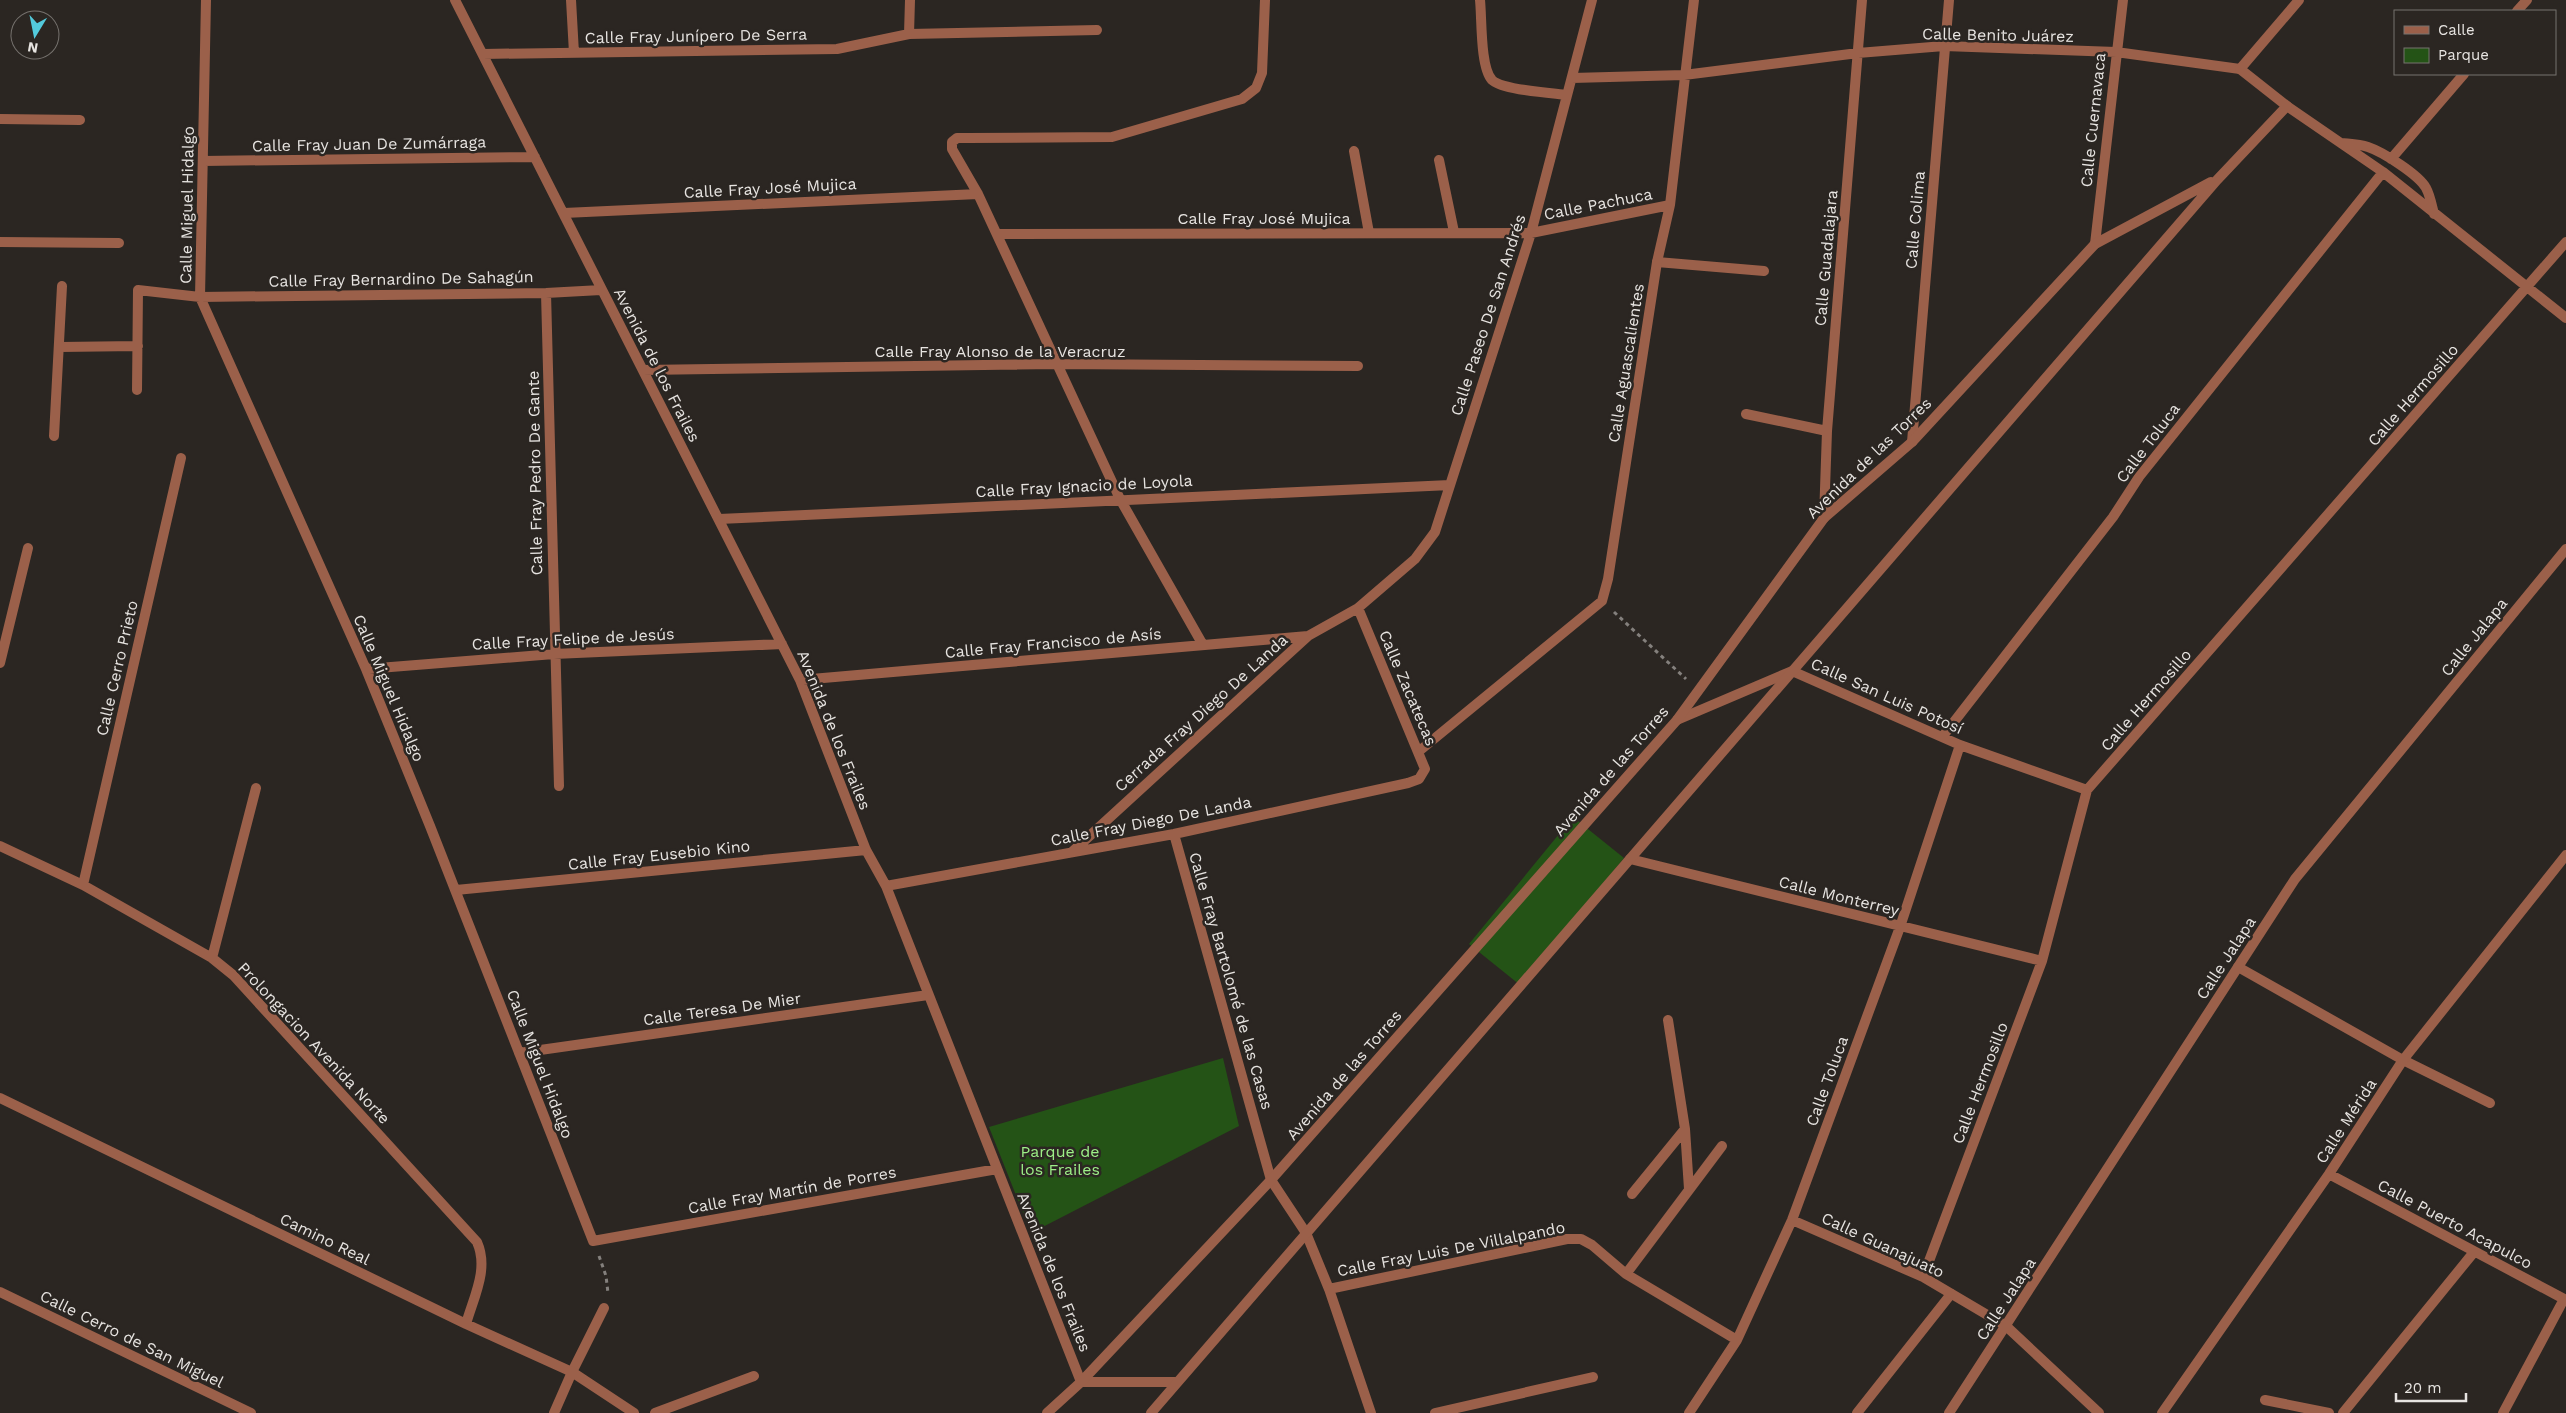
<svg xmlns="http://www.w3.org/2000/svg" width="2566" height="1413" font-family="'Work Sans',sans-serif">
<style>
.green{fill:#245316}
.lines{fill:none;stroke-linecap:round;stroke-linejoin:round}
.path{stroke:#84807d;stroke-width:3;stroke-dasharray:4 4;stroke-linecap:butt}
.service{stroke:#9b604a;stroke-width:10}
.pedestrian{stroke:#9b604a;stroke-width:10}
.minor{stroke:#9b604a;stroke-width:10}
.tertiary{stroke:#9b604a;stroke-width:10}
.labels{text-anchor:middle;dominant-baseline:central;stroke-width:5;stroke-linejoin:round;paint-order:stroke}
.street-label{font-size:16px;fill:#e7e4e1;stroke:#2b2622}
.park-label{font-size:16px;fill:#9def87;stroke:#2b2622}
</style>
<rect width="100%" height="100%" fill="#2b2622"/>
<!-- green -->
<path class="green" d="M1573 817 1624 858 1520 985 1469 944Z
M1223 1058 1239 1126 1031 1233 989 1127Z"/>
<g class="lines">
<!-- path -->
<path class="path" d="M1614 612 1686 679
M599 1256 606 1276 608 1293"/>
<!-- service -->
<path class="service" d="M0 663 28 548
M572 1372 604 1308"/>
<!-- pedestrian -->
<path class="pedestrian" d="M1657 262 1764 271
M2238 967 2403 1060 2490 1103
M2006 1326 2099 1413
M2265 1400 2329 1413
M1857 1413 1951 1294"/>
<!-- minor -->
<path class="minor" d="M206 0 200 297 366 669 430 826 593 1241 997 1169
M455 0 800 680 866 850 886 886 1081 1382H1175
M571 0 574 53
M1480 0C1482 18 1480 67 1492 80 1502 90 1551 93 1567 95
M2517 11 2527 0
M909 34 910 0
M483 54 837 49 909 34 1097 30
M1572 78 1684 75 1858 53 1944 46 2116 52 2240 69
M2287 106 2383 172 2566 318
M0 119 80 120
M2341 143C2351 144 2359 144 2368 147 2383 152 2419 175 2426 188 2430 195 2432 206 2434 214
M1354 151 1369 233
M2391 159 2464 74
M1439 160 1454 232
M203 161 535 157
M564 213 978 194
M997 234 1531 233 1670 205
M0 242 119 243
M2095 244 2123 0
M546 293 559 786
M60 347 138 346
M643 370 1057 364 1358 366
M137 390 138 290 200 297 546 293 601 290
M1746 414 1827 431
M54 436 62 286
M1912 442 1949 0
M1824 518 1827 431 1862 0
M719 519 1450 485
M1203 645 1120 499 978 194 952 149V142L957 138H968L1112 137 1242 99 1256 88 1262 73 1265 0
M366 669 554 654 782 644
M800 680 1308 636
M1677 720 1792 671 1960 745 2087 790
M1943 736 2113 517 2139 477 2383 172
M1418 752 1602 601 1608 579 1657 262 1670 205 1694 0
M1174 834 1271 1180 1306 1233 1329 1289 1371 1413
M0 846 83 885 212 958 233 975 477 1242C489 1269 474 1296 466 1324
M1072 852 1308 636 1358 608 1415 559 1435 532 1531 233 1592 0
M1630 859 2042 961
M83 885 181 458
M886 886 1174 834 1408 783 1419 779 1425 769 1358 608
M456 890 866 850
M212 958 256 788
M1668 1020 1685 1129 1689 1189
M519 1053 928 995
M0 1098 466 1324 572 1372 634 1413
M2329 1174 2566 1300
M1632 1194 1685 1129
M1792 1220 1923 1277 2006 1326
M1626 1274 1722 1146
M1923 1277 2042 961 2087 790 2566 242
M1329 1289 1567 1239H1581L1592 1245 1626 1274 1737 1340
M0 1292 251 1413
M554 1413 572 1372
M655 1413 754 1376
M1435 1413 1593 1377
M1689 1413 1737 1340 1792 1220 1900 927 1960 745
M1949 1413 2295 879 2566 549
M2162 1413 2329 1174 2403 1060 2566 855
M2343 1413 2474 1252
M2503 1413 2564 1299"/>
<!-- tertiary -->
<path class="tertiary" d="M1047 1413 1081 1382 1271 1180 1677 720 1824 518 1912 442 2095 244 2211 182
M1151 1413 2217 180 2287 106 2240 69 2299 0"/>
</g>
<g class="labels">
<!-- street labels -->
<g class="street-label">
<text transform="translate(1998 35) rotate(1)">Calle Benito Juárez</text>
<text transform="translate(696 36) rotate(-1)">Calle Fray Junípero De Serra</text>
<text transform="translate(2093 120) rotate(-84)">Calle Cuernavaca</text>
<text transform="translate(369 144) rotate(-1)">Calle Fray Juan De Zumárraga</text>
<text transform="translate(770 188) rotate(-3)">Calle Fray José Mujica</text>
<text transform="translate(1598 204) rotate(-11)">Calle Pachuca</text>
<text transform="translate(187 205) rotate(-89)">Calle Miguel Hidalgo</text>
<text x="1264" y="218">Calle Fray José Mujica</text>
<text transform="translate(1915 220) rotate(-85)">Calle Colima</text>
<text transform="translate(1826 258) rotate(-85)">Calle Guadalajara</text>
<text transform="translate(401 279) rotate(-1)">Calle Fray Bernardino De Sahagún</text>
<text transform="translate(1488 315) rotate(-72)">Calle Paseo De San Andrés</text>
<text x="1000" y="351">Calle Fray Alonso de la Veracruz</text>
<text transform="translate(1626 363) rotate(-81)">Calle Aguascalientes</text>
<text transform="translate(657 365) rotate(63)">Avenida de los Frailes</text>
<text transform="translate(2413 395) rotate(-49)">Calle Hermosillo</text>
<text transform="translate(2148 443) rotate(-53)">Calle Toluca</text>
<text transform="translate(1869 458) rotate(-44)">Avenida de las Torres</text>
<text transform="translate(535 473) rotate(-91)">Calle Fray Pedro De Gante</text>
<text transform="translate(1084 486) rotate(-3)">Calle Fray Ignacio de Loyola</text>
<text transform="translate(2474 637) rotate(-51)">Calle Jalapa</text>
<text transform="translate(573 639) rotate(-3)">Calle Fray Felipe de Jesús</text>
<text transform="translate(1053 643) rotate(-5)">Calle Fray Francisco de Asís</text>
<text transform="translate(117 668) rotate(-77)">Calle Cerro Prieto</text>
<text transform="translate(389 688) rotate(67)">Calle Miguel Hidalgo</text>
<text transform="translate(1408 688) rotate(67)">Calle Zacatecas</text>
<text transform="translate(1887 696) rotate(24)">Calle San Luis Potosí</text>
<text transform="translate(2146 700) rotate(-49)">Calle Hermosillo</text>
<text transform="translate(1201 713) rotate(-42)">Cerrada Fray Diego De Landa</text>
<text transform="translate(834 730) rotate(68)">Avenida de los Frailes</text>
<text transform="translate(1611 771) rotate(-49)">Avenida de las Torres</text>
<text transform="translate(1151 821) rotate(-11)">Calle Fray Diego De Landa</text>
<text transform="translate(659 855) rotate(-6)">Calle Fray Eusebio Kino</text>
<text transform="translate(1839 896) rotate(14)">Calle Monterrey</text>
<text transform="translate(2226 958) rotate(-57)">Calle Jalapa</text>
<text transform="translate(1231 981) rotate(74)">Calle Fray Bartolomé de las Casas</text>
<text transform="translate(722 1009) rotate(-8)">Calle Teresa De Mier</text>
<text transform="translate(314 1043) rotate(47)">Prolongacion Avenida Norte</text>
<text transform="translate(540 1064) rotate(69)">Calle Miguel Hidalgo</text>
<text transform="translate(1344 1075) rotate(-49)">Avenida de las Torres</text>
<text transform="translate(1827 1081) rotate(-70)">Calle Toluca</text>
<text transform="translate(1980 1083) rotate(-69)">Calle Hermosillo</text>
<text transform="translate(2346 1121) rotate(-57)">Calle Mérida</text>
<text transform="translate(792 1190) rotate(-10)">Calle Fray Martín de Porres</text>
<text transform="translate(2455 1224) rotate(28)">Calle Puerto Acapulco</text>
<text transform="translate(325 1239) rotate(26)">Camino Real</text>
<text transform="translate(1883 1245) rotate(25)">Calle Guanajuato</text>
<text transform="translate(1451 1249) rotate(-11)">Calle Fray Luis De Villalpando</text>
<text transform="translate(1054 1272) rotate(68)">Avenida de los Frailes</text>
<text transform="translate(2006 1299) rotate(-57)">Calle Jalapa</text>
<text transform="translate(132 1339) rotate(26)">Calle Cerro de San Miguel</text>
</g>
<!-- park labels -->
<g class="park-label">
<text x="1060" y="1151">Parque de<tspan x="1060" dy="18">los Frailes</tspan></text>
</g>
</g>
<!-- legend -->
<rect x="2394" y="10" width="162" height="65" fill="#2b2622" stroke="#76726e"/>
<rect x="2404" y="26" width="25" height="8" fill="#9b604a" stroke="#76726e"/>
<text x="2438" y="35" font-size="15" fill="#e7e4e1">Calle</text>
<rect x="2404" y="48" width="25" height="15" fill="#245316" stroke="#76726e"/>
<text x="2438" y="60" font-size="15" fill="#e7e4e1">Parque</text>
<!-- north arrow -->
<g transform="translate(35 35) rotate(190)"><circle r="24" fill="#2b2622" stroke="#76726e"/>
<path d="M0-4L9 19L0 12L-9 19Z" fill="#53cadc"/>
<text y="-8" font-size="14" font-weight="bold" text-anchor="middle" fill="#e7e4e1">N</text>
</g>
<!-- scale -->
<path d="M2396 1393v8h70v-8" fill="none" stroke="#e7e4e1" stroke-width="2.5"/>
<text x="2404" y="1393" font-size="15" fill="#e7e4e1" stroke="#2b2622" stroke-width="4" paint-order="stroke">20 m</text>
</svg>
